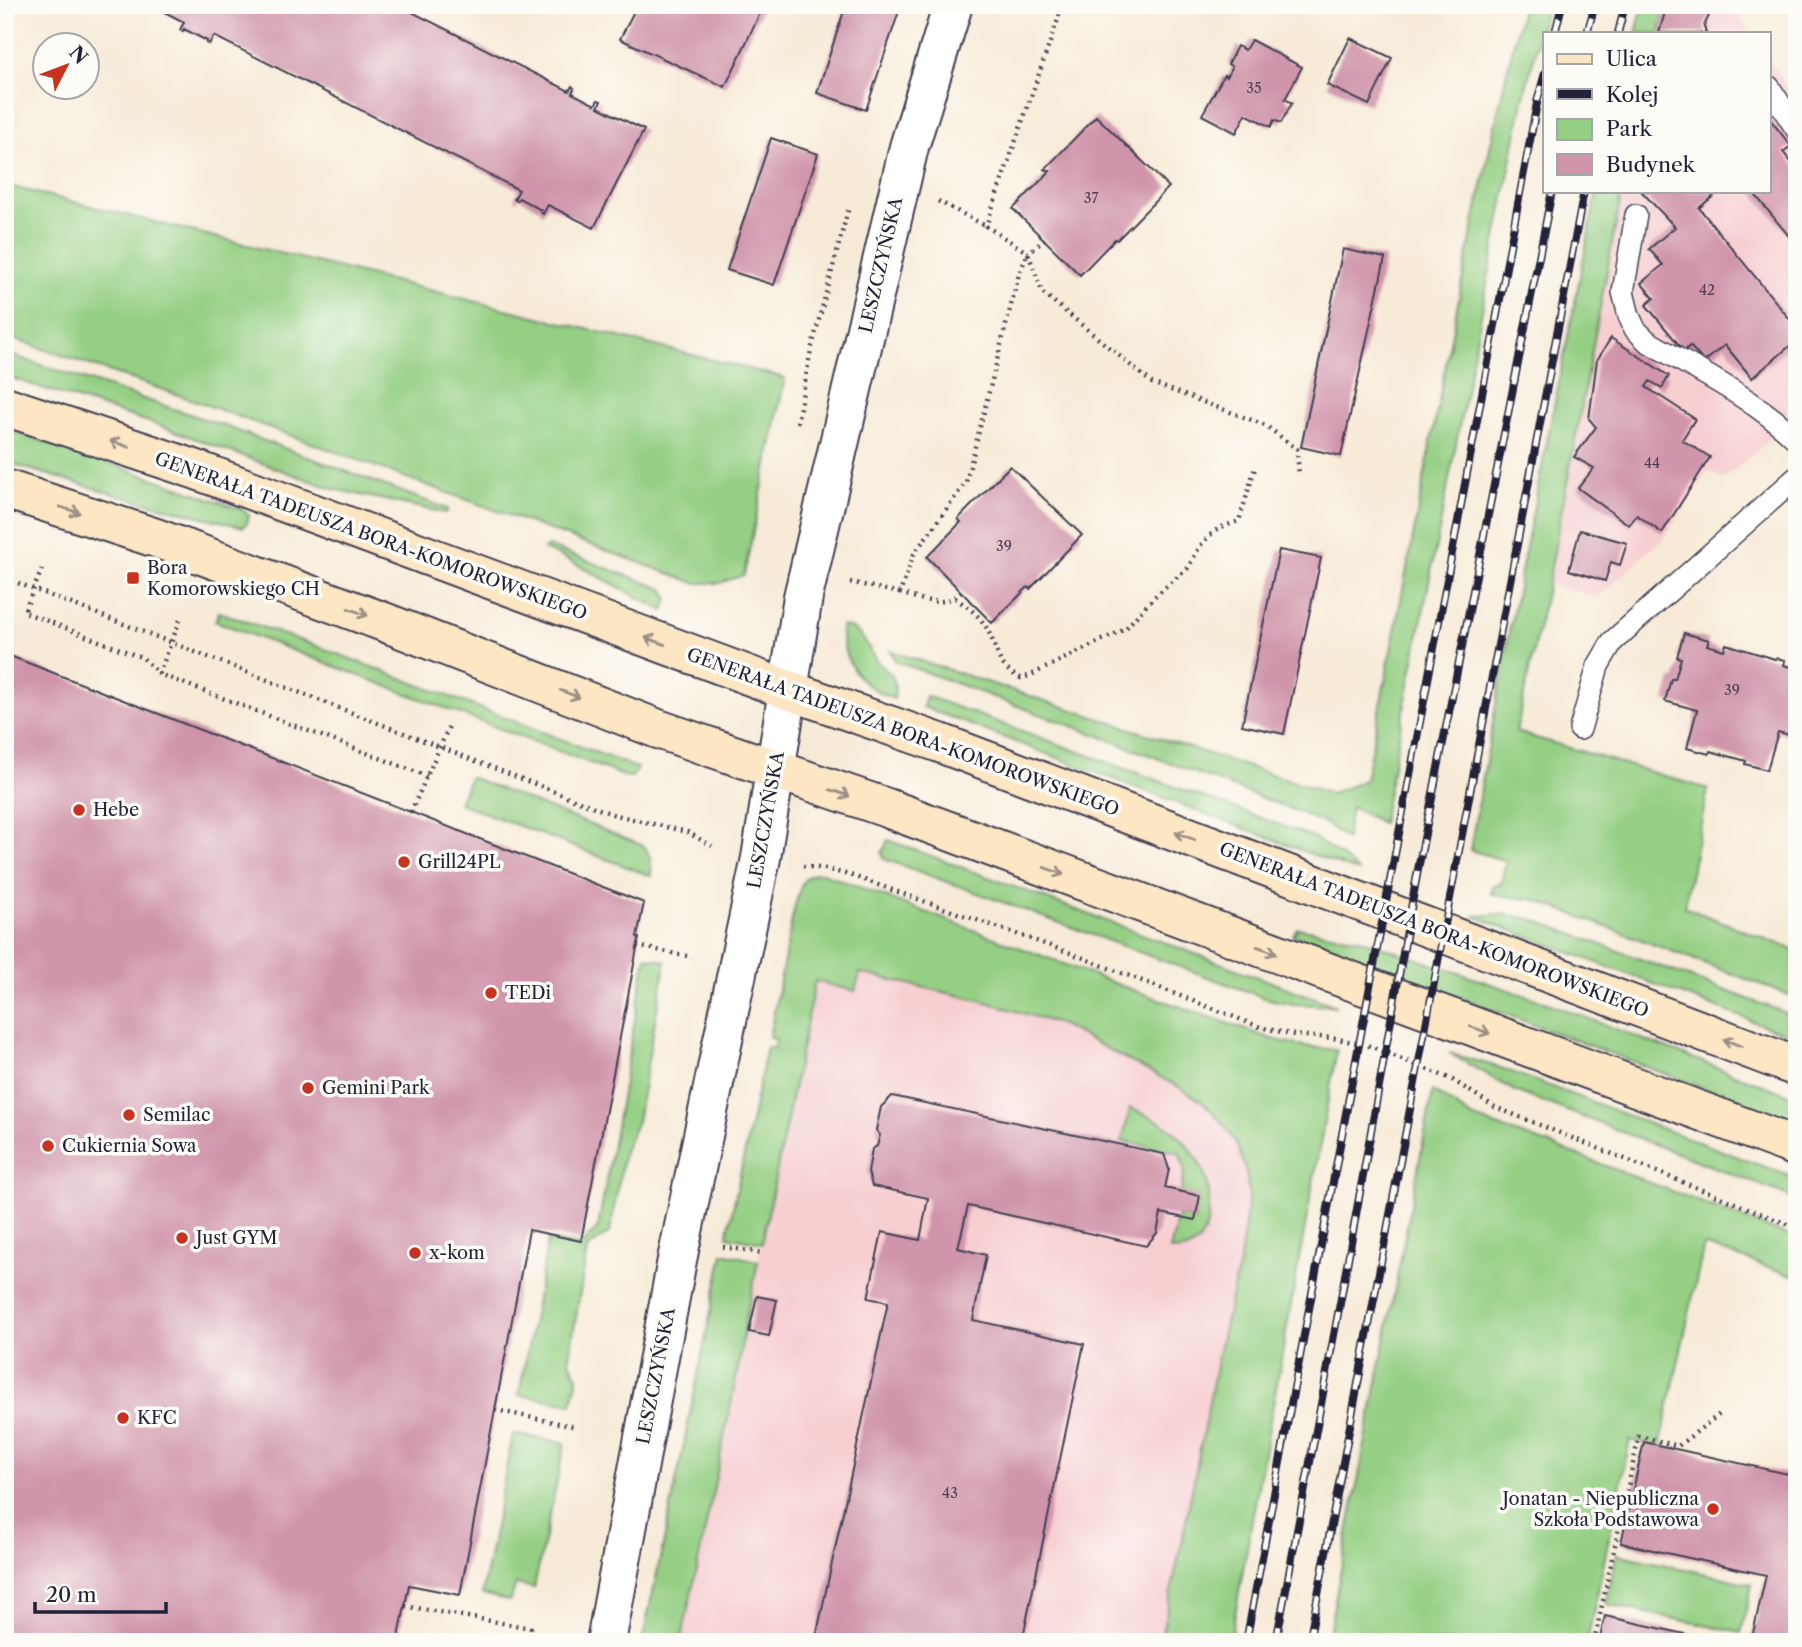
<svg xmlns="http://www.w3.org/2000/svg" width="1802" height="1647" font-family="'Libre Caslon Text',serif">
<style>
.built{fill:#f7cfd1}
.green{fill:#94cf83;stroke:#5b785f;stroke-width:2}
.building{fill:#d095ab}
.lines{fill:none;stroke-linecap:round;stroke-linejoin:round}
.lane-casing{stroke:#424053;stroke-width:24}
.street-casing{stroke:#424053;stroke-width:42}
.secondary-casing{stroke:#424053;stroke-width:42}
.path{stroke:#424053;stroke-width:4.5;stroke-dasharray:2 5;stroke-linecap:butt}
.lane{stroke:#fff;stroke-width:21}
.street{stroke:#fff;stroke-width:38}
.secondary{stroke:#fce6c4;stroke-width:38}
.rail-casing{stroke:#22223b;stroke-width:8}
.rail{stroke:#fdfcf7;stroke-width:5;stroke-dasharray:16;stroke-linecap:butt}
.oneway{stroke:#9a8e86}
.poi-dot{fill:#c8321e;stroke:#fdfcf7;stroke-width:2.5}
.labels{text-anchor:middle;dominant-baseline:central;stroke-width:7;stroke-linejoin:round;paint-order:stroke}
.number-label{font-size:14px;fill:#4e3f57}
.street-label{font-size:18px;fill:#22223b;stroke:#fdfcf7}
.poi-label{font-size:18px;fill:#22223b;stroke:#fdfcf7;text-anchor:start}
</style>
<rect width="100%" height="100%" fill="#fdfcf7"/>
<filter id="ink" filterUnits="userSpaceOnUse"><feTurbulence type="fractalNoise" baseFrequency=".0143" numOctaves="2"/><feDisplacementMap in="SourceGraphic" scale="14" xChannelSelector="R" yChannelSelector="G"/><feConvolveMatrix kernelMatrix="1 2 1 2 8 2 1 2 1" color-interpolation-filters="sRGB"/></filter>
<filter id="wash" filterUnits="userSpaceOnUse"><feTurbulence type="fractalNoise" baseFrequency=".00686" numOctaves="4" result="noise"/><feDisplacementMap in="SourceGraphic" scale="28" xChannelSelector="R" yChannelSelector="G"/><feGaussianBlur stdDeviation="1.57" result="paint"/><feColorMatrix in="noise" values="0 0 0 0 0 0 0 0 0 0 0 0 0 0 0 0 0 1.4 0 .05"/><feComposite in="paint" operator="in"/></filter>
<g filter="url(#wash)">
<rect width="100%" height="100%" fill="#f7ebd8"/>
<!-- built -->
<path class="built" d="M1667 5H1732L1751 33H1659Z
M1769 60 1797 101V416L1723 480 1708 471 1666 536 1598 597 1548 583 1622 191H1769Z
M853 934 1291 1104 1190 1642H671L762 1243 815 981Z"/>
<!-- green -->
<path class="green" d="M1523 5H1547L1523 100 1382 823 1351 807 1346 839 1326 824 1301 813 1102 737 895 661 891 651 1332 794 1365 780C1419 522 1460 261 1523 5Z
M1643 5H1667L1659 33H1636Z
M5 185 785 378 744 575 720 583H695L196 401 5 336Z
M1597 191H1622L1548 583 1516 732 1708 789 1684 907 1797 951V998L1535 900 1491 894 1493 885 1501 884 1506 861 1470 850 1510 627Z
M5 353 222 425 448 509 446 513 333 489 155 424 5 376Z
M5 429 132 471 243 510 249 515 247 523 243 527 124 497 5 462Z
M548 546 663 589 668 597 664 611 570 561 544 549Z
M219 612 322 648 637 768 635 774 631 777 624 776 215 621Z
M841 626C861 627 866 645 876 660 880 666 888 670 892 676 896 683 895 691 894 699 859 686 843 664 841 626Z
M926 696 1310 836C1327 846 1345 857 1359 872L923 707Z
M470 777 644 846C651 857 652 863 651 876L459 803Z
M888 840 1336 1006 1294 1004 1268 999 884 859 882 853Z
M815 873H822L1130 989 1272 1039 1303 1046 1337 1050 1230 1642H1160L1181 1547 1220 1345 1240 1260 1249 1195 1246 1171 1237 1145 1223 1123 1204 1103 1179 1087 1062 1025 983 1001 860 973 855 991 815 981 762 1243 727 1236 767 1047 774 1048 776 1039 769 1038 794 909 802 883 807 877Z
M1502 914 1532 919 1797 1017V1038L1473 916Z
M1297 928 1359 939 1550 1004 1797 1098V1123L1293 935Z
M646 957 666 961 637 1121 624 1151 610 1232 587 1249 569 1360 578 1377 572 1404 519 1395 548 1240 581 1246 598 1228Z
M1449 1053 1501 1068 1797 1179V1199L1515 1091Z
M1433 1091 1474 1118 1556 1147 1797 1239V1277L1704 1245 1660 1446 1630 1440 1587 1642H1327Z
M1130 1108C1148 1116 1168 1124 1182 1139 1191 1149 1201 1163 1205 1176 1212 1193 1211 1232 1196 1244 1189 1251 1179 1251 1170 1250L1178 1216 1195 1220 1181 1192 1185 1169 1179 1153 1122 1141Z
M723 1253 758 1261 745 1324 737 1374 710 1506 681 1642H642L664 1541Z
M513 1434 565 1443 534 1588 516 1584 510 1601 482 1594Z
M1617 1554 1752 1584 1741 1633 1606 1604Z"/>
<g id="blocks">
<!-- building -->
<path class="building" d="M151 5H398L569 91 572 86 574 88 572 93 595 105 598 100 601 101 598 107 644 130 594 228 548 205 543 214 540 212 541 210 519 198 517 201 514 199 519 190 214 36 209 44 206 43 207 41 184 29 183 32 180 30 184 22Z
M637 5H764L725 87 620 39Z
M846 5H901L866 110 817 93Z
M1667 5H1714L1704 26 1706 33H1659Z
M1350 38 1392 58 1369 105 1327 85Z
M1251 40 1302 67 1285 99 1292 103 1281 123 1274 120 1271 127 1246 114 1236 133 1202 115 1224 75 1227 77 1232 67 1228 64 1237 46 1245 50Z
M1096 116 1169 187 1117 240 1115 239 1080 275 1013 209 1050 171 1045 169Z
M1769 118 1791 146 1783 152 1797 169V246L1752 191H1769Z
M771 138 818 154 774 285 727 270Z
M1641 191H1712L1716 194 1699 208 1797 328V340L1752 378 1725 345 1704 362 1690 346 1684 351 1646 305 1654 298 1641 283 1663 265 1649 249 1675 227Z
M1343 249 1385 258 1341 456 1301 447Z
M1611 338 1669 376 1662 388 1650 381 1646 387 1695 419 1682 440 1710 457 1662 533 1637 515 1629 525 1578 488 1594 468 1574 457 1596 427 1589 419 1597 360Z
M1010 466 1082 535 1030 589 1028 587 992 623 927 557 961 522 958 519Z
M1580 530 1627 543 1620 565 1611 562 1605 581 1569 570Z
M1279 550 1321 558 1284 734 1242 725Z
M1684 633 1709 640 1707 645 1724 650 1726 644 1775 659 1776 658 1785 660 1784 665 1797 669V737L1778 732 1767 770 1745 764 1746 761 1710 751 1709 754 1687 748 1697 710 1665 701 1671 679H1675L1681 658 1677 657Z
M5 654 644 903 637 937 639 938 581 1241 529 1230 460 1595 409 1585 398 1642H5Z
M892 1096 1164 1154 1169 1169 1165 1188 1200 1196 1195 1220 1161 1213 1157 1233 1146 1246 968 1206 958 1248 986 1255 973 1320 1084 1344 1022 1642H815L888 1302 868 1298 882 1232 920 1240 928 1198 872 1186 868 1172 872 1149 877 1146 880 1135 876 1130 881 1107Z
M757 1296 777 1300 769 1336 749 1332Z
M1644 1442 1797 1476V1642H1751L1766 1575 1621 1543Z
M1605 1616 1716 1641V1642H1599Z"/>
</g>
</g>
<g filter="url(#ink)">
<use href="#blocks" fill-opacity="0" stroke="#424053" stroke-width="2"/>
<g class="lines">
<!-- lane casing -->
<g class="lane-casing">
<path id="lane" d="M1769 87 1797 130
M1636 215 1623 292 1629 316 1635 329 1647 341C1698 371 1754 398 1797 440
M1580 729 1598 666 1612 642 1797 477"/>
</g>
<!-- street casing -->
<g class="street-casing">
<path id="street" d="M606 1642 677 1260 761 858 803 597 909 147 953 5"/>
</g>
<!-- secondary casing -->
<g class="secondary-casing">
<path id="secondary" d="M5 406 194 469 788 690 940 743 1797 1067
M5 489 156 538 384 622 658 729 887 808 1797 1147"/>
</g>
<!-- path -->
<path class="path" d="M938 201 986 226
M1045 239 1028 253 986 226 1063 5
M797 423 811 350 848 210
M42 569 24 612 143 658 159 674
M5 578 612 814 687 832 712 846
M850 582 900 593 914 554 966 482 1019 274 1028 253 1042 292 1152 383 1265 425 1297 449 1299 476
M900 593C920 599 944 609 961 592
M955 598C966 606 977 613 984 624 999 645 993 666 1021 678L1029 676 1125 629 1154 597 1188 568 1200 546 1208 537 1219 528 1239 521 1255 468
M180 620 159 674 427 776
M411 812 450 724
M803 866 826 869 853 876 1073 954 1260 1027 1294 1035 1333 1038 1367 1045 1451 1079 1495 1107 1797 1228
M637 946 692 957
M723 1247 763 1253
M495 1410 577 1427
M405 1606 531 1628 525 1642
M1594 1642 1639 1436 1678 1446 1721 1413"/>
<!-- lane -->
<use href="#lane" class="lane"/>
<!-- street -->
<use href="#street" class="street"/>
<!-- secondary -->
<use href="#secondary" class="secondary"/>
<!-- rail casing -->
<g class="rail-casing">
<path id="rail" d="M1555 33 1562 5
M1587 33 1595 5
M1618 33 1625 5
M1246 1642 1538 98 1545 73
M1276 1642 1341 1298 1419 864 1552 191
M1309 1642 1584 191"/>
</g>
<!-- rail -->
<use href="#rail" class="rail"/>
</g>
<!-- one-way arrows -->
<defs><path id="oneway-shaft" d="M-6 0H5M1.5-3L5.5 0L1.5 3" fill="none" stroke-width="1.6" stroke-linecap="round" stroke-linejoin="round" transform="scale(1.75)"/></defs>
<g class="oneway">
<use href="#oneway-shaft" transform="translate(120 444) rotate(-161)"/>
<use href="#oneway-shaft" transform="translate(70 510) rotate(18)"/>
<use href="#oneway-shaft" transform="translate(358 612) rotate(20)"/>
<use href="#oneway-shaft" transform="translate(655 641) rotate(-160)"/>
<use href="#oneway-shaft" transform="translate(570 694) rotate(21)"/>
<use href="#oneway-shaft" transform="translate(840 793) rotate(18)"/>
<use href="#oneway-shaft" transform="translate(1185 836) rotate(-159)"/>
<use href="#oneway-shaft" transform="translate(1054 871) rotate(20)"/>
<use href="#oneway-shaft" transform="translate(1267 950) rotate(20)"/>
<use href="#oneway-shaft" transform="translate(1480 1030) rotate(20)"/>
<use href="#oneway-shaft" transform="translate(1733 1043) rotate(-159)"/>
</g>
</g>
<!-- markers -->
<g class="poi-dot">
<rect x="126" y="571" width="14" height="14" rx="3.5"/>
<circle cx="79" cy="810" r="7"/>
<circle cx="404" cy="862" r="7"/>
<circle cx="491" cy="993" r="7"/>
<circle cx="308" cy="1088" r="7"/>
<circle cx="129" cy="1115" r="7"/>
<circle cx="48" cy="1146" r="7"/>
<circle cx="182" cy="1238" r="7"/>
<circle cx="415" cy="1253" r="7"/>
<circle cx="123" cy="1418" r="7"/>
<circle cx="1713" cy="1509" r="7"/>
</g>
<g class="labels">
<!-- number labels -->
<g class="number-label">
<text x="1254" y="88">35</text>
<text x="1091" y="198">37</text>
<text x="1707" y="290">42</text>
<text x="1652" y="463">44</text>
<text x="1004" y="546">39</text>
<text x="1732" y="690">39</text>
<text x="950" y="1493">43</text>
</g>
<!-- street labels -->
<g class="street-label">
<text transform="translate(881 265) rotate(-77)">LESZCZYŃSKA</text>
<text transform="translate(371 536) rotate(20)">GENERAŁA TADEUSZA BORA-KOMOROWSKIEGO</text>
<text transform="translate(903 732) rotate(20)">GENERAŁA TADEUSZA BORA-KOMOROWSKIEGO</text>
<text transform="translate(766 820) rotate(-80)">LESZCZYŃSKA</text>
<text transform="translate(1434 930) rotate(21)">GENERAŁA TADEUSZA BORA-KOMOROWSKIEGO</text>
<text transform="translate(656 1376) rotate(-79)">LESZCZYŃSKA</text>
</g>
<!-- poi labels -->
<g class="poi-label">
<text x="147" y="568">Bora<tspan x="147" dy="21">Komorowskiego CH</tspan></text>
<text x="93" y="810">Hebe</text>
<text x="418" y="862">Grill24PL</text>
<text x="505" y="993">TEDi</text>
<text x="322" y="1088">Gemini Park</text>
<text x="143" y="1115">Semilac</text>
<text x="62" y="1146">Cukiernia Sowa</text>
<text x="196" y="1238">Just GYM</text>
<text x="429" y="1253">x-kom</text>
<text x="137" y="1418">KFC</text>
<text x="1699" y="1499" text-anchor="end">Jonatan - Niepubliczna<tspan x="1699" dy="21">Szkoła Podstawowa</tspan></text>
</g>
</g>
<!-- margin -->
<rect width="1802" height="1647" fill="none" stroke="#fdfcf7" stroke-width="28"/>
<!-- legend -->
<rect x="1543" y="32" width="228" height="161" fill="#fdfcf7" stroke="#a5a5ac" stroke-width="2"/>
<rect x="1557" y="54" width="35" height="10" fill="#fce6c4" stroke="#a5a5ac" stroke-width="2"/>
<text x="1606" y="66" font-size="21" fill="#22223b">Ulica</text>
<rect x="1557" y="89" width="35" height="10" fill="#22223b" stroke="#a5a5ac" stroke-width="2"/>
<text x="1606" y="102" font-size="21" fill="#22223b">Kolej</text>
<rect x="1557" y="119" width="35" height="21" fill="#94cf83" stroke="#a5a5ac" stroke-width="2"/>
<text x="1606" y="136" font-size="21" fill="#22223b">Park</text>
<rect x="1557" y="154" width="35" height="21" fill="#d095ab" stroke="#a5a5ac" stroke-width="2"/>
<text x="1606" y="172" font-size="21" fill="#22223b">Budynek</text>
<!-- north arrow -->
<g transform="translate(66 66) rotate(48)"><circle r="33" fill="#fdfcf7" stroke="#a5a5ac" stroke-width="2"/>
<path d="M0-5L12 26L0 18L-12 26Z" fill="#c8321e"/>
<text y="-10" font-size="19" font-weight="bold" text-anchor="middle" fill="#22223b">N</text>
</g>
<!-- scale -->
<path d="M35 1602v10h131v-10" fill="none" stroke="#22223b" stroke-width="3.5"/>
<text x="46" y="1602" font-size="21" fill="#22223b" stroke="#fdfcf7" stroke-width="5" paint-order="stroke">20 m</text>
</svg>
